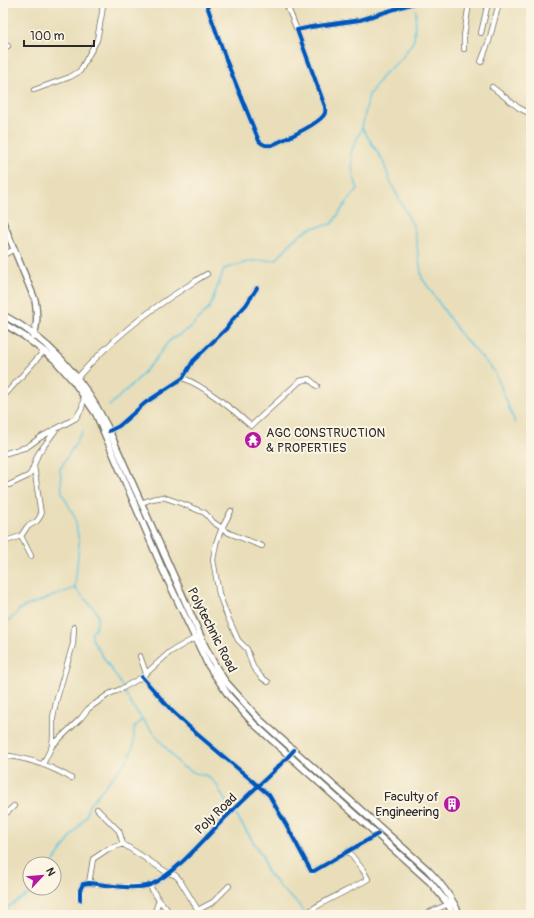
<svg xmlns="http://www.w3.org/2000/svg" width="534" height="918" font-family="Pangolin,sans-serif">
<style>
.lines{fill:none;stroke-linecap:round;stroke-linejoin:round}
.stream{stroke:#61c4df;stroke-width:1.5}
.minor-casing{stroke:#6e6a5d;stroke-width:6}
.major-casing{stroke:#6e6a5d;stroke-width:8}
.minor{stroke:#fff;stroke-width:4.5}
.major{stroke:#fff;stroke-width:5.5}
.cycleway-casing{stroke:#fcf5e5;stroke-width:6}
.cycleway{stroke:#0057b8;stroke-width:4}
.labels{text-anchor:middle;dominant-baseline:central;stroke-width:4;stroke-linejoin:round;paint-order:stroke}
.poi-label{font-size:13px;fill:#2b2b2b;stroke:#fcf5e5;text-anchor:start}
.street-label{font-size:13px;fill:#2b2b2b;stroke:#fcf5e5}
</style>
<rect width="100%" height="100%" fill="#fcf5e5"/>
<filter id="ink" filterUnits="userSpaceOnUse"><feTurbulence type="fractalNoise" baseFrequency=".025" numOctaves="2"/><feDisplacementMap in="SourceGraphic" scale="8" xChannelSelector="R" yChannelSelector="G"/><feConvolveMatrix kernelMatrix="1 2 1 2 8 2 1 2 1" color-interpolation-filters="sRGB"/></filter>
<filter id="wash" filterUnits="userSpaceOnUse"><feTurbulence type="fractalNoise" baseFrequency=".012" numOctaves="4" result="noise"/><feDisplacementMap in="SourceGraphic" scale="16" xChannelSelector="R" yChannelSelector="G"/><feGaussianBlur stdDeviation="0.9" result="paint"/><feColorMatrix in="noise" values="0 0 0 0 0 0 0 0 0 0 0 0 0 0 0 0 0 1.4 0 .05"/><feComposite in="paint" operator="in"/></filter>
<g filter="url(#wash)">
<rect width="100%" height="100%" fill="#e9deb9"/>
<g class="lines">
<!-- stream -->
<path class="stream" d="M362 128 383 161 390 181 414 228 422 278 461 335 495 372 515 423
M109 406 137 380 154 361 169 341 190 328 210 307 224 269 251 261 276 260 294 239 311 228 332 224 344 206 358 189 353 175 351 152 362 128 369 95 383 75 402 58 414 40 416 10
M83 431 60 469 62 493 75 517 79 543 75 588 97 612 98 616 96 627 92 632V639L105 660 118 679 131 704 142 719 181 766 195 773 208 776 217 785 224 799 231 809
M3 623 11 619 21 608 75 588
M130 755 134 744V728L142 719
M234 812 263 857 266 871 281 888 299 905 304 912
M52 864 86 816 89 805 128 759
M3 910 29 894 34 888"/>
</g>
</g>
<g filter="url(#ink)">
<g class="lines">
<!-- minor casing -->
<g class="minor-casing">
<path id="minor" d="M206 3 227 62 259 141C263 145 266 146 272 145 283 140 321 124 325 113 326 109 325 105 323 101L297 30 311 27 360 20 414 3
M286 3 297 30
M481 33 488 3
M3 48 8 46
M464 49V36L469 3
M481 62 489 41 499 3
M492 87 519 108 531 114
M34 90 70 77 80 71 97 40 102 13 103 3
M3 255 15 249
M78 377C109 342 146 312 186 287 193 283 199 278 207 274
M183 378C204 386 234 410 251 426L300 381 309 379 317 386
M3 397 44 351
M109 431 119 426 145 403 183 378 193 361 226 329 233 319 246 305 257 288
M3 454 27 447 41 437 76 418 82 408 84 397
M9 485 28 476 31 473 38 454 55 431
M141 503 152 499 163 497 183 504 205 513 213 522 229 533 262 546
M231 511 222 528 216 543 213 560 219 594 226 613 238 640 247 649 253 667 261 677 268 682
M21 536 31 556
M3 542 21 536 27 527 37 521 41 515 34 466
M140 656 146 673
M142 677 173 712 197 734 269 795 288 828 311 871H314L378 834
M52 746 53 737V717L57 698 73 644 74 627
M3 755C28 758 49 765 71 778
M43 764 52 746 81 718 88 709 109 694 121 689 142 677 170 652 200 635
M97 809 119 831 123 844 168 873 175 875 179 879 198 910 213 902 229 886
M3 816 14 806
M89 883 93 859 108 849 123 844
M149 885 159 900 172 915
M80 900V890L83 884 89 883C105 885 135 890 150 885 177 873 207 835 229 814 250 792 274 773 294 750
M154 915 159 900
M304 915C323 900 347 892 368 879L363 870 348 851
M423 915 451 903
M530 915 531 914"/>
</g>
<!-- major casing -->
<g class="major-casing">
<path id="major" d="M3 222 35 300C37 311 38 326 33 336
M3 315C51 340 83 378 107 426L205 646 216 667 225 681 259 719 428 870C441 883 452 898 460 915
M3 323 24 336 54 359 74 382 96 414 162 568 208 665 229 696 254 724 430 882 448 904 453 915"/>
</g>
<!-- minor -->
<use href="#minor" class="minor"/>
<!-- major -->
<use href="#major" class="major"/>
<!-- cycleway casing -->
<g class="cycleway-casing">
<path id="cycleway" d="M206 3 227 62 259 141C263 145 266 146 272 145 283 140 321 124 325 113 326 109 325 105 323 101L297 30 311 27 360 20 414 3
M109 431 119 426 145 403 183 378 193 361 226 329 233 319 246 305 257 288
M142 677 173 712 197 734 269 795 288 828 311 871H314L378 834
M80 900V890L83 884 89 883C105 885 135 890 150 885 177 873 207 835 229 814 250 792 274 773 294 750"/>
</g>
<!-- cycleway -->
<use href="#cycleway" class="cycleway"/>
</g>
</g>
<!-- icons -->
<defs>
<g id="temple-disc" transform="scale(0.9)"><circle r="9.5" fill="#b5179e" stroke="#fcf5e5"/><path d="M0-6L5-2H3V0L6.5 2.5H4V6H1.5V3h-3V6H-4V2.5H-6.5L-3 0V-2H-5Z" fill="#fff"/></g>
<g id="building-disc" transform="scale(0.9)"><circle r="9.5" fill="#b5179e" stroke="#fcf5e5"/><path d="M-4-6H4V6H1V3H-1V6H-4ZM-2.5-4.3h1.7v1.8h-1.7ZM.8-4.3h1.7v1.8H.8ZM-2.5-1h1.7V.8h-1.7ZM.8-1h1.7V.8H.8Z" fill="#fff"/></g>
</defs>
<g fill-rule="evenodd">
<use href="#temple-disc" x="253" y="440"/>
<use href="#building-disc" x="452" y="804"/>
</g>
<g class="labels">
<!-- poi labels -->
<g class="poi-label">
<text x="266" y="433">AGC CONSTRUCTION<tspan x="266" dy="15">&amp; PROPERTIES</tspan></text>
<text x="439" y="797" text-anchor="end">Faculty of<tspan x="439" dy="15">Engineering</tspan></text>
</g>
<!-- street labels -->
<g class="street-label">
<text transform="translate(212 630) rotate(63)">Polytechnic Road</text>
<text transform="translate(216 814) rotate(-44)">Poly Road</text>
</g>
</g>
<!-- margin -->
<rect width="534" height="918" fill="none" stroke="#fcf5e5" stroke-width="16"/>
<!-- north arrow -->
<g transform="translate(42 876) rotate(64)"><circle r="19" fill="#fcf5e5" stroke="#a8a49b"/>
<path d="M0-3L7 15L0 10L-7 15Z" fill="#b5179e"/>
<text y="-6" font-size="11" font-weight="bold" text-anchor="middle" fill="#2b2b2b">N</text>
</g>
<!-- scale -->
<path d="M24 40v6h70v-6" fill="none" stroke="#2b2b2b" stroke-width="2"/>
<text x="30" y="40" font-size="12" fill="#2b2b2b" stroke="#fcf5e5" stroke-width="3" paint-order="stroke">100 m</text>
</svg>
